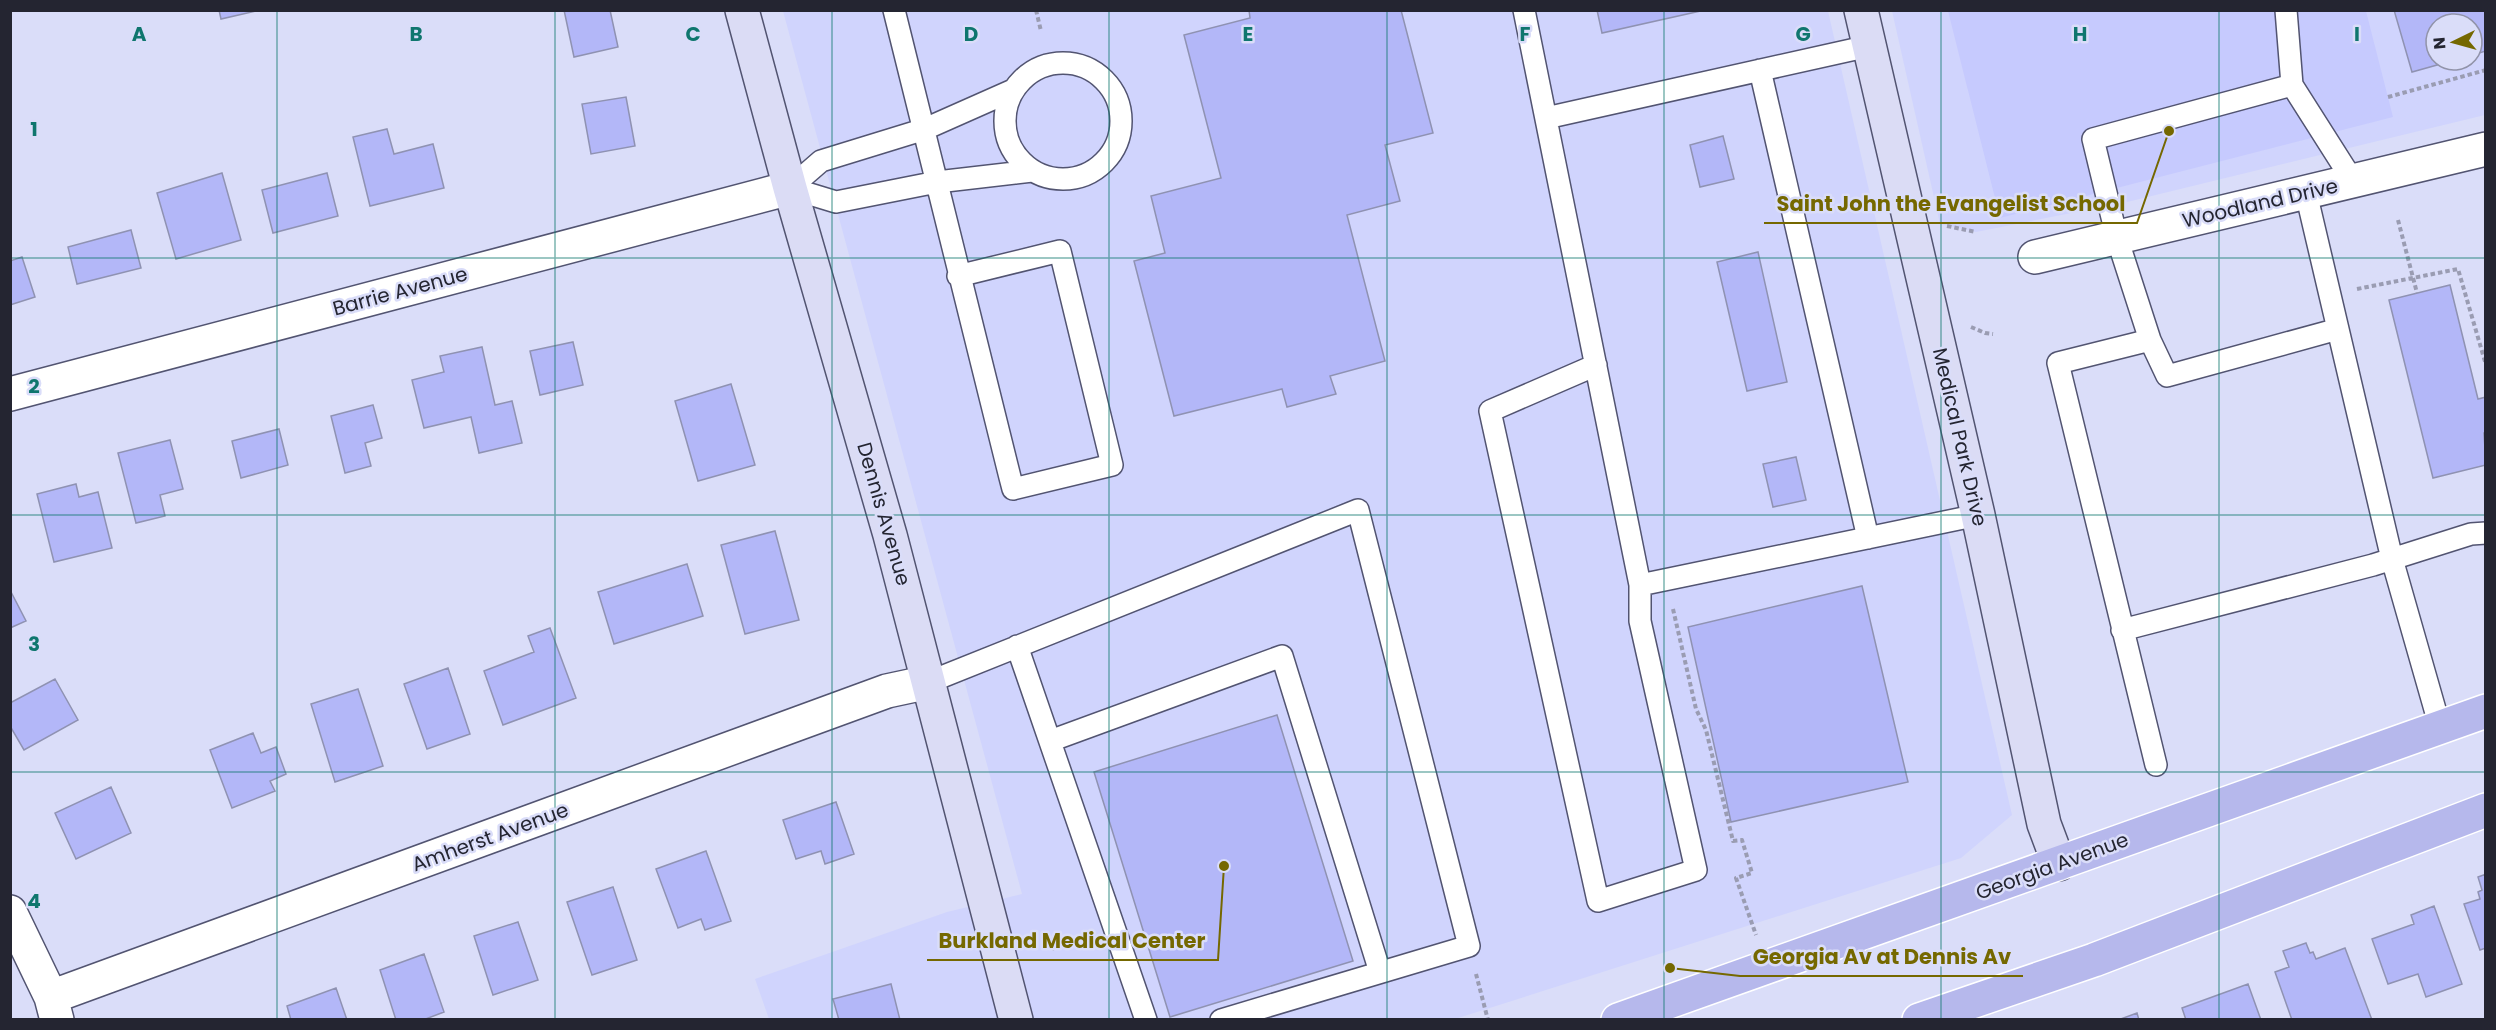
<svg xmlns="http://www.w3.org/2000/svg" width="2496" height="1030" font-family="Poppins,sans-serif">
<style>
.built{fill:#d0d4fd;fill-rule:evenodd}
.green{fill:#c6cafe}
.building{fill:#b3b7f8;stroke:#8f92b2;stroke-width:1.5}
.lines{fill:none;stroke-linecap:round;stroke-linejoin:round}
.lane-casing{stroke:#525471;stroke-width:24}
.street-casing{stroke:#525471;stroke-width:36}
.secondary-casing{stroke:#525471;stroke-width:36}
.primary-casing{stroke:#fff;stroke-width:36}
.path{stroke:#9a9cb2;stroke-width:4;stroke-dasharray:4.5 3;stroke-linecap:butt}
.lane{stroke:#fff;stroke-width:21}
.street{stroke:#fff;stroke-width:33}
.secondary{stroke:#dbdcf5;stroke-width:33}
.primary{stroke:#b6b8ec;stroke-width:33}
.grid{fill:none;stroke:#0f766e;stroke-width:1.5;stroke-opacity:0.55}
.labels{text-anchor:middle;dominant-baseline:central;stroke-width:5;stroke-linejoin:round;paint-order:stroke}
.street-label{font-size:20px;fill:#242531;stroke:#daddf9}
.grid-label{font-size:20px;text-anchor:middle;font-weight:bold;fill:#0f766e;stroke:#daddf9;stroke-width:5;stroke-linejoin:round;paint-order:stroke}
.leader{fill:none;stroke:#756800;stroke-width:2}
.callout-dot{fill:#756800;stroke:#daddf9;stroke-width:2}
.callout-label{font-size:21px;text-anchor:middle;font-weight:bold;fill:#756800;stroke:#daddf9;stroke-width:5;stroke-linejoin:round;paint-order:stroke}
</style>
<rect width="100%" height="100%" fill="#daddf9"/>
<!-- built -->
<path class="built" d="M783 11H1828L2012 815 1961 858 1455 1019H769L755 979 947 912 1022 894Z
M1892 11H2485V115L2127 202 1976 232 1940 224ZM2436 24H2472V60H2436Z"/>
<!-- green -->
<path class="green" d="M1948 11H2366L2393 117 2000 218Z"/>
<!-- building -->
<path class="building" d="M219 10H260L221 19Z
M564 10H610L618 47 574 57Z
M1249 10H1401L1433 133 1385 145 1400 201 1347 215 1385 361 1330 376 1336 394 1287 407 1282 389 1174 416 1134 261 1165 253 1151 196 1221 178 1184 35 1250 18Z
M1597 10H1705L1602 33Z
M2394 10H2486V51L2472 55V24H2436V60H2455L2412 72Z
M626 97 635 146 591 154 582 104Z
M387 129 394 154 433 144 444 188 370 206 353 137Z
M1723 136 1734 179 1700 187 1690 145Z
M222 173 241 240 176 259 157 193Z
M327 173 338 216 273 233 262 190Z
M131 230 141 268 77 284 68 247Z
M1758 252 1787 382 1747 391 1717 262Z
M22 257 35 297 10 305V261Z
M2450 285 2478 399 2486 397V432L2484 433 2486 465 2433 478 2389 300Z
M573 342 583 385 540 395 530 351Z
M482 347 495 405 512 401 522 443 479 453 471 417 424 428 412 380 444 372 440 356Z
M731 384 755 465 698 481 675 401Z
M373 405 382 438 365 443 371 466 345 473 331 416Z
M279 429 288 465 241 478 232 441Z
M170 440 183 489 160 495 165 516 136 523 118 453Z
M1796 457 1806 500 1773 507 1763 464Z
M76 484 79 497 98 492 112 548 54 562 37 494Z
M775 531 799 620 745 634 721 545Z
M687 564 703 616 614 644 598 592Z
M1862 586 1908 782 1731 822 1688 627Z
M10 590 26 621 10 628Z
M550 628 576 698 503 725 484 671 534 652 528 636Z
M448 668 470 734 427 749 404 684Z
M55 679 78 720 24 750 10 726V703Z
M358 689 383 766 335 782 311 704Z
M1277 715 1353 961 1170 1017 1094 772Z
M253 733 261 753 276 747 286 774 270 781 275 791 232 808 210 750Z
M111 787 131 833 76 859 55 813Z
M836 802 854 854 825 864 821 851 796 859 783 820Z
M706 851 731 921 705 930 701 919 678 928 656 869Z
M2486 874V948L2480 950 2464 904 2480 899 2478 892 2482 890 2478 877Z
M613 887 637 960 592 975 567 902Z
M2434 906 2462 984 2426 997 2418 974 2388 984 2372 939 2414 924 2411 915Z
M518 922 538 980 493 995 474 936Z
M2306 943 2310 953 2313 952 2316 959 2345 948 2372 1020H2292L2275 972 2289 967 2283 951Z
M424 954 444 1012 423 1020H396L380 970Z
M891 984 900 1020H839L833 999Z
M2248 984 2261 1020H2186L2182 1008Z
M336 988 347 1020H291L287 1006Z
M2137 1013 2139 1020H2118Z"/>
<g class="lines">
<!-- lane casing -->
<g class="lane-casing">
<path id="lane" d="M894 10C935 170 972 330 1013 489L1112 465 1060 251 958 276
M1524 10 1640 585V621L1696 870 1598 901 1490 411 1596 365
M2286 10 2292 85
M1005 121a58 58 0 1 1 116 0a58 58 0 1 1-116 0Z
M1760 70 1868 538
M1546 118 1869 46
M790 188 836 202 937 182 1032 171
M790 188 821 161 925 129 1013 90
M2306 193 2392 559 2440 727
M2150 340 2117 238 2093 139 2292 85 2353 181
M1640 585 1978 515
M2122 630 2373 565 2471 534 2486 533
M1017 646 1146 1020
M929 682 1358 510 1469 946 1221 1020
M1050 741 1282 656 1380 972
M2156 765 2058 363 2150 340 2167 376 2338 329"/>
</g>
<!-- street casing -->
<g class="street-casing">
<path id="street" d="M2035 257 2486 149
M10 394 790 188
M10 912 51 997 57 1020
M51 997 887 691 929 682"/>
</g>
<!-- secondary casing -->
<g class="secondary-casing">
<path id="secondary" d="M742 10 790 188 890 535 1016 1020
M1861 10 1978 515 2044 824 2059 864"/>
</g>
<!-- primary casing -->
<g class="primary-casing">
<path id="primary" d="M1618 1020 2486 711
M1919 1020 2094 960 2486 810"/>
</g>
<!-- path -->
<path class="path" d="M1036 10 1041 31
M2388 97 2486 70
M2398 220 2417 293
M1947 226 1976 232
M2357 289 2458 269 2486 365
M1971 327 1985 333 1993 334
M1673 609 1696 709 1706 730 1733 841 1742 840 1752 873 1736 878 1756 935
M1052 949 1068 941
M1476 974 1488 1020"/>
<!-- lane -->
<use href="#lane" class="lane"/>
<!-- street -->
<use href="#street" class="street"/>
<!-- secondary -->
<use href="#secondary" class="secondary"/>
<!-- primary -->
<use href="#primary" class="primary"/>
</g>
<!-- grid -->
<path class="grid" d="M277 10V1020M555 10V1020M832 10V1020M1109 10V1020M1387 10V1020M1664 10V1020M1941 10V1020M2219 10V1020M10 258H2486M10 515H2486M10 772H2486"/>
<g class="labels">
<!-- street labels -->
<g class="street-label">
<text transform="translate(2260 203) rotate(-13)">Woodland Drive</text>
<text transform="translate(400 291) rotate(-15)">Barrie Avenue</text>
<text transform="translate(1960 437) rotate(77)">Medical Park Drive</text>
<text transform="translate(884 514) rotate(74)">Dennis Avenue</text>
<text transform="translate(490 837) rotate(-20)">Amherst Avenue</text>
<text transform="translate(2052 866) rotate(-20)">Georgia Avenue</text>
</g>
</g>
<g class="grid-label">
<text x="139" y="41">A</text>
<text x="416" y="41">B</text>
<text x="693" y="41">C</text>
<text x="971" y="41">D</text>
<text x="1248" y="41">E</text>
<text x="1525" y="41">F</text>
<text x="1803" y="41">G</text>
<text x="2080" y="41">H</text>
<text x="2357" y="41">I</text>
<text x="34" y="136">1</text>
<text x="34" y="393">2</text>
<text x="34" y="651">3</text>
<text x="34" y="908">4</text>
</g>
<!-- callouts -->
<path class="leader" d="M2169 131L2137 223H1764M1224 866L1218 960H927M1670 968L1740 976H2023"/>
<g class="callout-dot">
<circle cx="2169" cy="131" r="6"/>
<circle cx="1224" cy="866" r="6"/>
<circle cx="1670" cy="968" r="6"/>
</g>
<g class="callout-label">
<text x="1951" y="211">Saint John the Evangelist School</text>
<text x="1072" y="948">Burkland Medical Center</text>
<text x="1882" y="964">Georgia Av at Dennis Av</text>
</g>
<!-- border -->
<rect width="2496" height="1030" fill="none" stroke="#242531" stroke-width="24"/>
<!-- north arrow -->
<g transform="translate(2454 42) rotate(265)"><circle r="28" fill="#daddf9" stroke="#9193a9" stroke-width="1.5"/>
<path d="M0-4.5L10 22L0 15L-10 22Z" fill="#756800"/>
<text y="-9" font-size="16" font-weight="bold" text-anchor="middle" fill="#242531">N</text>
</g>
</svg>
